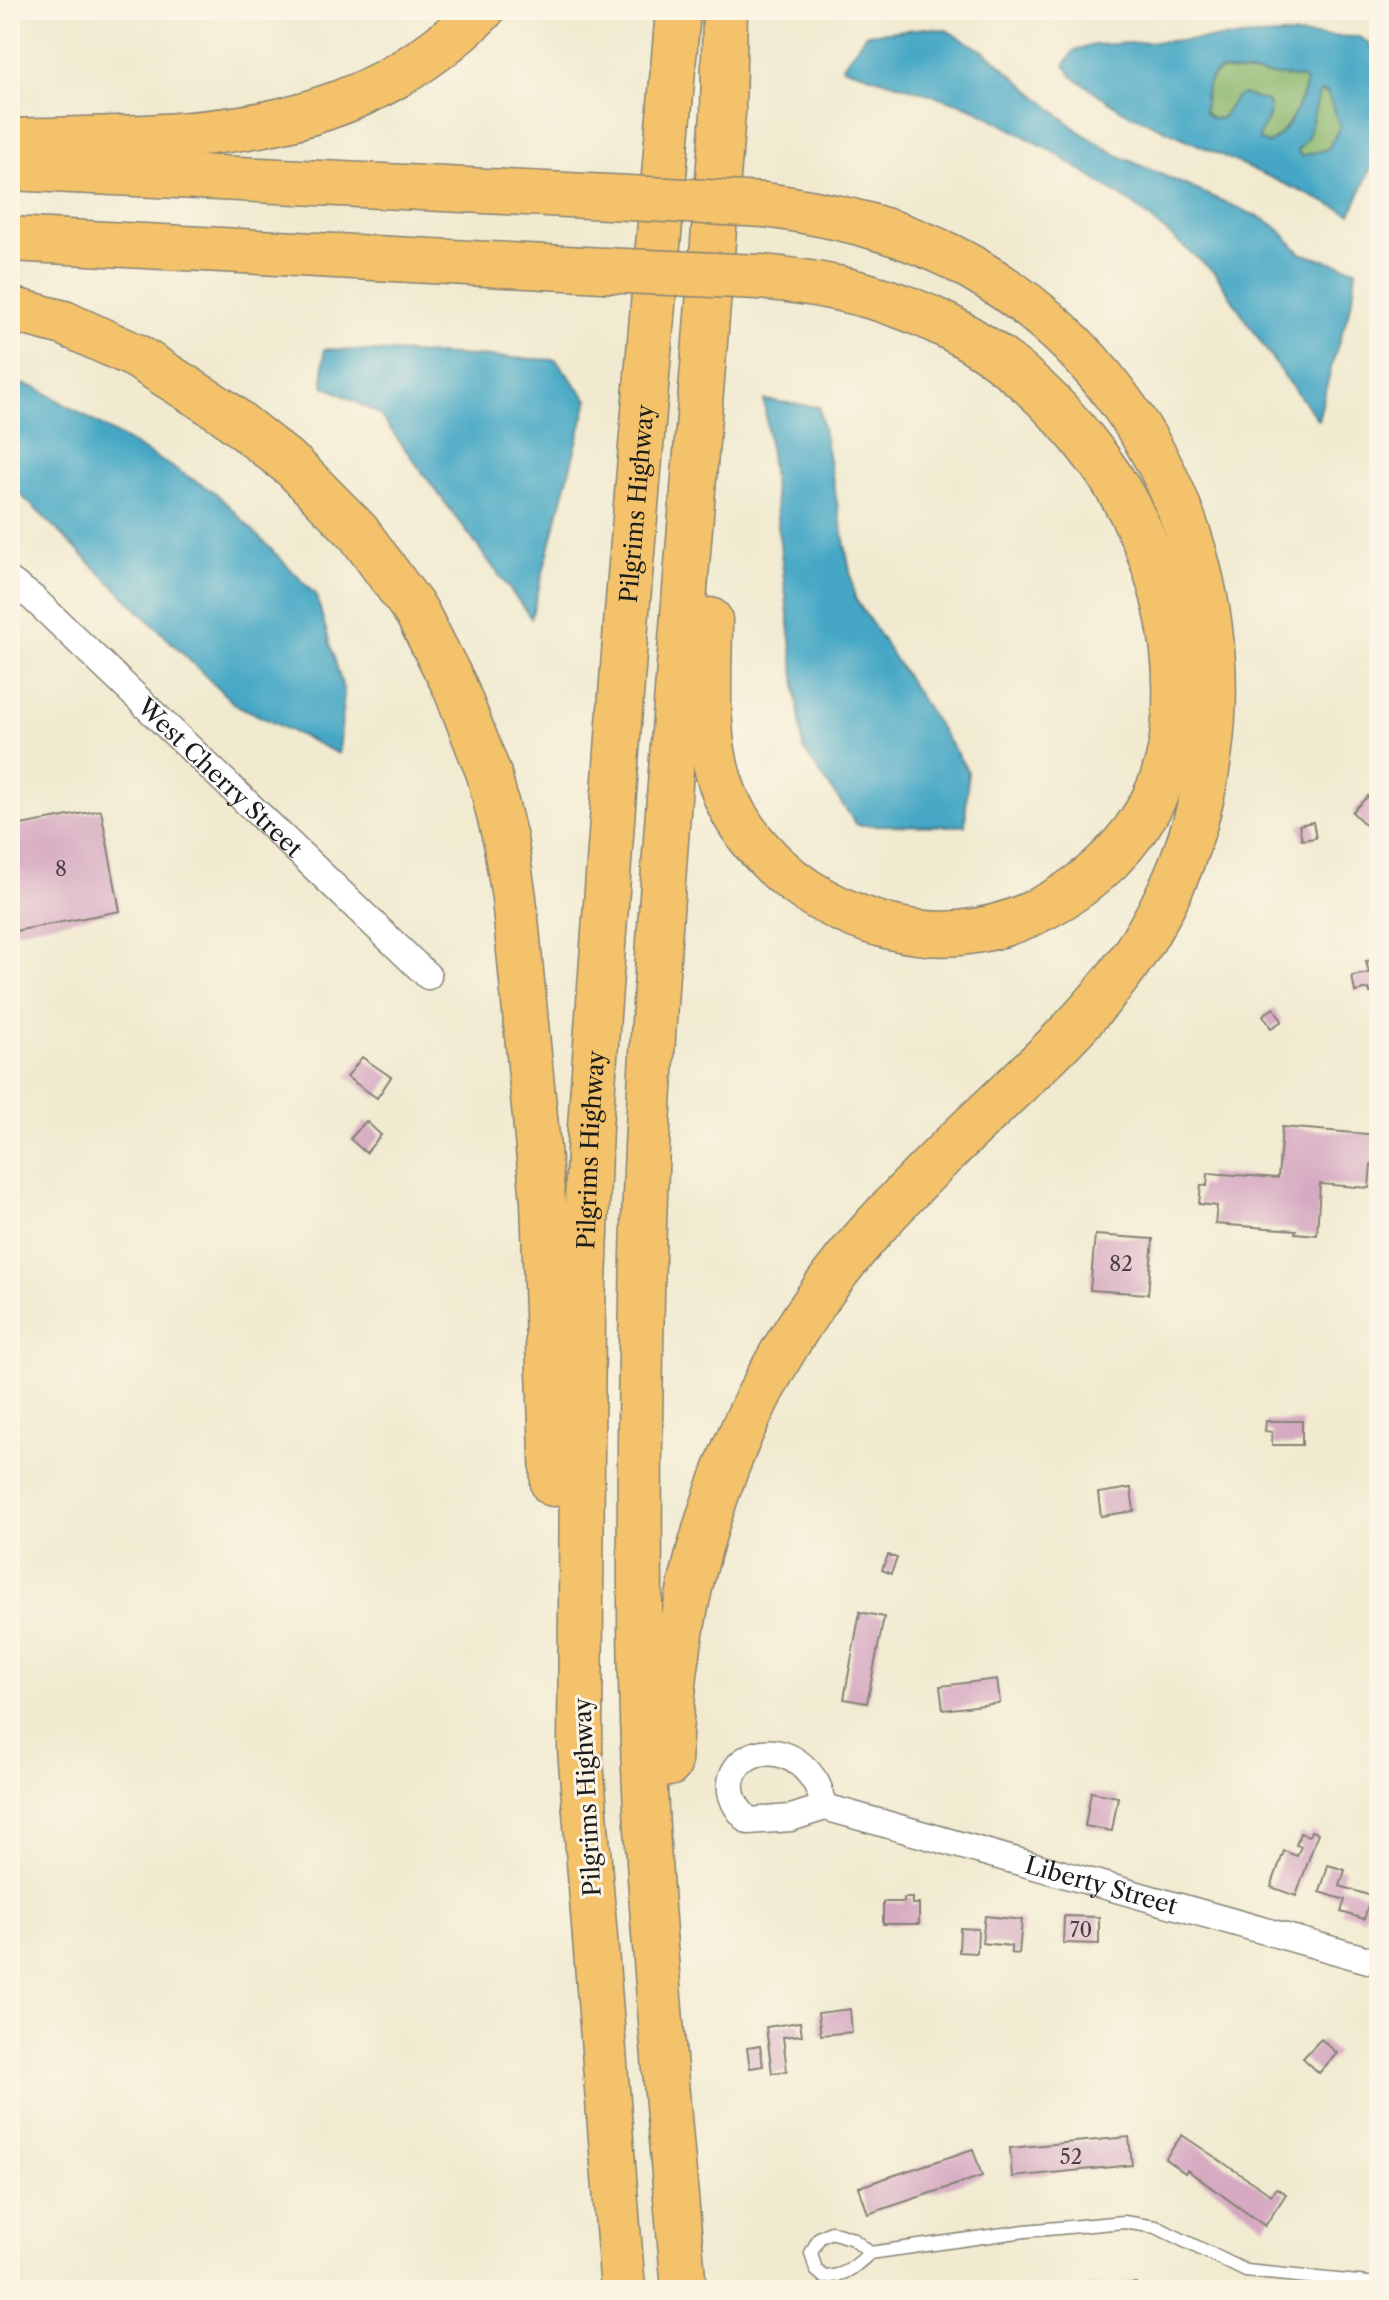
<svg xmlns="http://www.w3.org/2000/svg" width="1389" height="2300" font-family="'Libre Caslon Text',serif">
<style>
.forest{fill:#8eb870;stroke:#556a46;stroke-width:2}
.water{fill:#45a7c5;stroke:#306270;stroke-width:2;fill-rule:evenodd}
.building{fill:#d5a9c1}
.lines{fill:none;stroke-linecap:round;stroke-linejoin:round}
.service-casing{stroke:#868376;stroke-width:15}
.minor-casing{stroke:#868376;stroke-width:29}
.motorway-casing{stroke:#868376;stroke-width:47}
.service{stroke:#fff;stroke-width:12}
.minor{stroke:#fff;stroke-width:26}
.motorway{stroke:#f3c26a;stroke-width:44}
.motorway-bridge-casing{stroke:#868376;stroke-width:47;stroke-linecap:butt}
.motorway-bridge{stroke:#f3c26a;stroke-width:44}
.labels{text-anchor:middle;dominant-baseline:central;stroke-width:6;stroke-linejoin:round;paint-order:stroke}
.number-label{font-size:20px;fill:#4a3f45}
.street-label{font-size:24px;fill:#1c1c1c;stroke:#fcf5e5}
</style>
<rect width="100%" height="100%" fill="#fcf5e5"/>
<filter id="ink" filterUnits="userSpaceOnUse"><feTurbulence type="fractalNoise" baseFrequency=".0125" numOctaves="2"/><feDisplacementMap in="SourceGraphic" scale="16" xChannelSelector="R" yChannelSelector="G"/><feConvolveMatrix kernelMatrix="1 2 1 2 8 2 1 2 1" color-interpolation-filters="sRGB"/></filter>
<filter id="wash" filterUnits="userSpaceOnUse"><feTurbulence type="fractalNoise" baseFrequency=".006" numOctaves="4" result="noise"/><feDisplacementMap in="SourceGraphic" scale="32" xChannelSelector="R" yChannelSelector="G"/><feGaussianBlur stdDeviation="1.8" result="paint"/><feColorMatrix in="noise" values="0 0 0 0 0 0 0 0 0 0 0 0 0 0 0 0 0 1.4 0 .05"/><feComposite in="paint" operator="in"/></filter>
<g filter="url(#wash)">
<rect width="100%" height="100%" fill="#f1ead0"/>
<!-- forest -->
<path class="forest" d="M1221 70 1301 78 1306 82C1299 106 1290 129 1269 144L1260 141 1259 136 1270 115 1228 108 1222 118C1214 120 1210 118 1204 111 1206 95 1205 78 1221 70Z
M1322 91 1330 97 1340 126 1328 149 1302 156 1297 151 1308 136 1319 93Z"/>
<!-- water -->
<path class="water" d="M926 28 946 30 987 53 1077 130 1119 156 1266 220 1280 230 1300 253 1356 269 1353 299 1334 357 1318 420 1278 368 1215 273 1134 205 1053 152 971 107 842 67 866 34Z
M1278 35 1359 37 1369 43 1378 59 1376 156 1351 214 1123 111 1072 76 1065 65 1073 51 1094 45ZM1220 70 1301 78 1306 82C1300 106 1290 130 1268 144L1260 141 1259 136C1263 124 1275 114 1267 101L1242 94 1235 98 1222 118C1214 120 1209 118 1204 111 1206 95 1205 78 1220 70ZM1322 91 1327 92 1340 126 1328 149 1302 156 1297 151 1308 137 1319 93Z
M324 349 556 360 588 400 531 618 379 414 323 385Z
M10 381 37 388 216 493 316 595 344 692 339 754 234 704 10 484Z
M764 400 819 407 855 598 968 771 965 826 857 825 803 749Z"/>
<g id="blocks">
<!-- building -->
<path class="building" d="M1368 796 1379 807V850L1370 841 1376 835 1352 812Z
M101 810 120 911 10 932V827Z
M1313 822 1316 838 1302 840 1299 825Z
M1379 959V991L1370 993 1369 989 1355 992 1352 976 1369 973 1366 961Z
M1274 1008 1282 1021 1271 1028 1263 1015Z
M362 1057 391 1077 377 1098 347 1077Z
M366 1121 381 1135 366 1153 350 1139Z
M1282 1127 1379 1135V1165L1371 1164 1369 1188 1320 1184 1317 1235 1295 1233 1296 1230 1215 1224 1217 1206 1199 1204 1201 1185 1207 1186 1208 1173 1278 1178Z
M1095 1235 1153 1239 1148 1294 1090 1290Z
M1266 1421H1302V1445H1272V1432L1265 1431Z
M1131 1488 1134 1511 1101 1516 1098 1493Z
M888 1555 897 1558 891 1574 882 1570Z
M860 1612 884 1617 867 1703 844 1699Z
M997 1679 1000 1703 943 1710 940 1686Z
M1091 1792 1118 1797 1112 1831 1085 1826Z
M1311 1831 1318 1833 1296 1896 1271 1887 1284 1851 1297 1856 1301 1846 1296 1845 1300 1833 1309 1836Z
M1328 1865 1345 1870 1340 1886 1371 1896 1364 1919 1341 1912 1345 1900 1320 1892Z
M904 1898H912V1904H919V1924H883V1902H904Z
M985 1916 1022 1920 1019 1954 1011 1953V1946L982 1943Z
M1064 1916 1099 1917V1944L1063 1943Z
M960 1928 978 1929 977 1953 959 1952Z
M850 2009 852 2032 821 2035 818 2013Z
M800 2022 802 2035 783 2037 787 2071 772 2073 766 2027Z
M1321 2039 1337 2053 1319 2073 1303 2058Z
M760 2046 763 2066 750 2068 747 2048Z
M1182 2135 1271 2195 1276 2188 1286 2194 1265 2226 1187 2170 1185 2173 1165 2159Z
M1129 2137 1132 2165 1012 2177 1010 2148Z
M973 2149 982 2176 868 2214 859 2187Z
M1136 2283V2290H1073V2288Z"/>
</g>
</g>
<g filter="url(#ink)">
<use href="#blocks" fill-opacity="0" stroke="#868376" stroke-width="2"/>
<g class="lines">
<!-- service casing -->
<g class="service-casing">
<path id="service" d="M870 2253 853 2239 831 2232 819 2238 811 2253 816 2270 824 2277C846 2276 854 2267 870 2253L1025 2231 1124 2222 1156 2227 1246 2271 1379 2284"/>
</g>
<!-- minor casing -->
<g class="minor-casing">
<g id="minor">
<path id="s1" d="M10 581 33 598 428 976"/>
<path id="s2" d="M825 1807C822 1799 820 1790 816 1783 777 1718 694 1770 749 1821L791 1818 825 1807 1379 1963"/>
</g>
</g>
<!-- motorway casing -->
<g class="motorway-casing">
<g id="motorway">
<path d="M10 141C189 135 343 147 482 10"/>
<path d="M10 168 609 197"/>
<path d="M10 239 603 270"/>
<path d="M10 309 64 323 136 356 223 411 294 467 358 532 417 613 455 687 489 774 505 839 514 898 543 1201 553 1484"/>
<path d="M710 620C710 672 704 730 720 781 735 831 779 877 824 901 864 923 912 937 959 933 1055 925 1156 843 1171 745 1187 647 1157 539 1098 459 1010 340 905 289 760 277"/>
<path d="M669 1764C672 1597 721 1435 817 1299 853 1247 897 1201 941 1157 1011 1087 1098 1018 1148 932 1283 703 1203 400 972 268 908 231 838 215 765 205"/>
<path id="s3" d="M623 2290 580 1749 583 1310 590 1127 627 612 678 10"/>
<path d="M684 2290C665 2061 640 1831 640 1601 639 1437 640 1272 649 1108 667 776 698 444 723 113L725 10"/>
</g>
</g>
<!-- service -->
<use href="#service" class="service"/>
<!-- minor -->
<use href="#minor" class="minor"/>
<!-- motorway -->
<use href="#motorway" class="motorway"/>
<!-- motorway-bridge casing -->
<g class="motorway-bridge-casing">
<path id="motorway-bridge" d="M609 197 765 205
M603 270 760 277"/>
</g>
<!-- motorway-bridge -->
<use href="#motorway-bridge" class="motorway-bridge"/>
</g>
</g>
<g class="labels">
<!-- number labels -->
<g class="number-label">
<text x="61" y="869">8</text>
<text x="1121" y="1264">82</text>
<text x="1081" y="1930">70</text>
<text x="1071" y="2157">52</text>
</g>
<!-- street labels -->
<g class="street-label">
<text stroke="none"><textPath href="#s3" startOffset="1790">Pilgrims Highway</textPath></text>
<text stroke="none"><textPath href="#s1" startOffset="288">West Cherry Street</textPath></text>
<text stroke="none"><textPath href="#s3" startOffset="1142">Pilgrims Highway</textPath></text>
<text transform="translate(587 1797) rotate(-93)">Pilgrims Highway</text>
<text stroke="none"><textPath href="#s2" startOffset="546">Liberty Street</textPath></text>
</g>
</g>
<!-- margin -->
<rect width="1389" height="2300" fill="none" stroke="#fcf5e5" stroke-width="40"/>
</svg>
